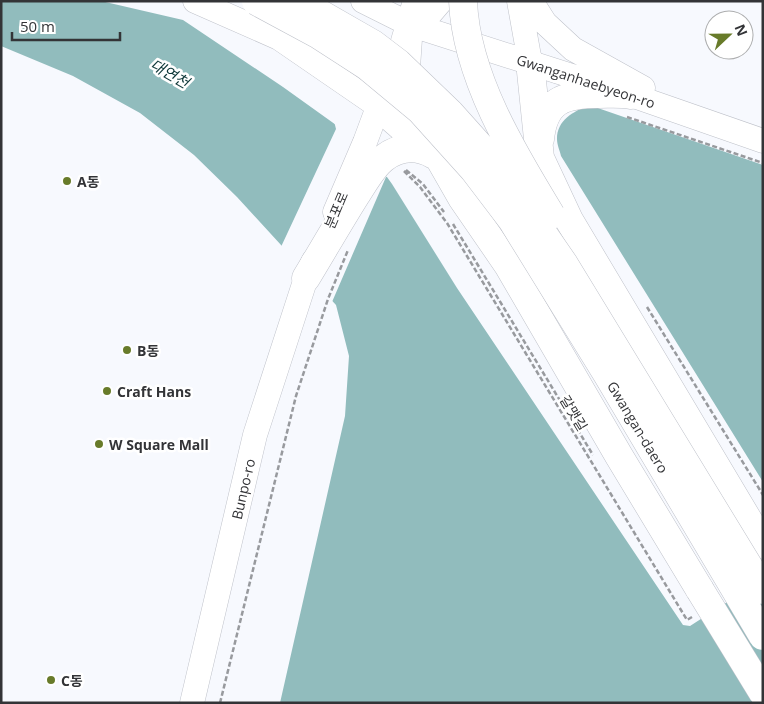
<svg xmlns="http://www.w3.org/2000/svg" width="764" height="704" font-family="'Open Sans','Noto Sans KR',sans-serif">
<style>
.water{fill:#91bcbd}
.pier{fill:#f7f9fe}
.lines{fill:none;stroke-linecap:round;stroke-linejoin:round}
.secondary-casing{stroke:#bfc2ca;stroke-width:25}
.highway-casing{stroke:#bfc2ca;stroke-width:29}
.path{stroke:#989a9e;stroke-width:2.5;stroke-dasharray:5 2.5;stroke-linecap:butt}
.secondary{stroke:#fff;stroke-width:24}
.highway{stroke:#fff;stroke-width:28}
.highway-bridge-casing{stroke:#bfc2ca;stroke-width:29;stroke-linecap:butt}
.highway-bridge{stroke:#fff;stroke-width:28}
.poi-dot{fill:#687b2a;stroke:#fff;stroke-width:2}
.labels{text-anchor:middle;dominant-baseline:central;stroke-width:5;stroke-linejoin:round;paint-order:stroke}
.street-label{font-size:14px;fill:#333437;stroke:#fff}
.poi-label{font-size:14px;font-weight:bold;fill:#333437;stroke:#fff;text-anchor:start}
.water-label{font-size:15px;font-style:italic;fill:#0c3637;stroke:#fff}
</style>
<rect width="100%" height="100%" fill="#f7f9fe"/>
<!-- water -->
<path class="water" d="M1 1H101L183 20 283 87 364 145 392 184 457 288 683 625 690 626 763 579V703H280L345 416 349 356 336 305 237 197 194 155 140 113 73 76 1 46Z
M589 105 763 165V482L561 156C560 151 557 145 557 139 557 120 573 112 589 105Z"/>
<!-- pier -->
<path class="pier" d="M334 121 366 143 389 176 386 177 332 302 280 249 336 129Z"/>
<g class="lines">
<!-- secondary casing -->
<g class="secondary-casing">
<path id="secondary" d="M195 1 279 38 378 106
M363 1 409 24 631 95 763 141
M519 1 530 62
M531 1 545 23 573 49 643 88
M409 24 429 15 441 1
M403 41 415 1
M335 212 365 142 384 91
M192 703 255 435 306 278 313 262"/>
</g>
<!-- highway casing -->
<g class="highway-casing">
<path id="highway" d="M409 24 405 82 422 128 462 198 508 265 619 456 700 590
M530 62 540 158 569 220 763 545
M378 106 428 150
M540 139C544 100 564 94 599 94 610 94 620 93 631 95
M306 278C323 250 339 222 356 195 364 183 373 166 384 158 400 146 417 145 434 155"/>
</g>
<!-- path -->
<path class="path" d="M627 117 763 163
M406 170 423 184 444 212
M404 171 420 187 447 223 687 620 692 617
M453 224 593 455
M647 307 763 495
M220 703 296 396 328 299 348 250"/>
<!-- secondary -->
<use href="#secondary" class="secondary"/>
<!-- highway -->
<use href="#highway" class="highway"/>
<!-- highway-bridge casing -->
<g class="highway-bridge-casing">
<path id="highway-bridge" d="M256 1 319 35 367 66 420 110 474 170 512 220 607 374 763 636
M298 1 373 44 398 63 450 113 493 161 564 264 763 590
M463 1C466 76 513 153 551 215
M700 590 763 693"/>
</g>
<!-- highway-bridge -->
<use href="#highway-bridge" class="highway-bridge"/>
</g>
<!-- markers -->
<g class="poi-dot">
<circle cx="67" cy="181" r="5"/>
<circle cx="127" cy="350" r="5"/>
<circle cx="107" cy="391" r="5"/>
<circle cx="99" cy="444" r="5"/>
<circle cx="51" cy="680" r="5"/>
</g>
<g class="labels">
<!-- street labels -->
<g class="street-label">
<text transform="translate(586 81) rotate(18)">Gwanganhaebyeon-ro</text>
<text transform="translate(336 210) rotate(-67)">분포로</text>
<text transform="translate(574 413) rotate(59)">갈맷길</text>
<text transform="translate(638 427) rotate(59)">Gwangan-daero</text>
<text transform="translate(243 489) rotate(-77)">Bunpo-ro</text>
</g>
<!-- poi labels -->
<g class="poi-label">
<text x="77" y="181">A동</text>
<text x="137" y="350">B동</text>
<text x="117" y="391">Craft Hans</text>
<text x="109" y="444">W Square Mall</text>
<text x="61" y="680">C동</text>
</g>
<!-- water labels -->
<g class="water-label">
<text transform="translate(170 73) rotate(30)">대연천</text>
</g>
</g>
<!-- border -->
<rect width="764" height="704" fill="none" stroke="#333437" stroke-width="5"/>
<!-- north arrow -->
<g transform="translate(729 35) rotate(68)"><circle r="24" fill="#ffffff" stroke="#adaeaf"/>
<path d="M0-4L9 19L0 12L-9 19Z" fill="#687b2a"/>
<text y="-8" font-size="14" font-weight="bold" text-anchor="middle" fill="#333437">N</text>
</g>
<!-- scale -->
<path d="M12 32v8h108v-8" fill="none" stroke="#333437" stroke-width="2.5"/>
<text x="20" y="32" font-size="15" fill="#333437" stroke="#ffffff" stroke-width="4" paint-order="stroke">50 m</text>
</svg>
